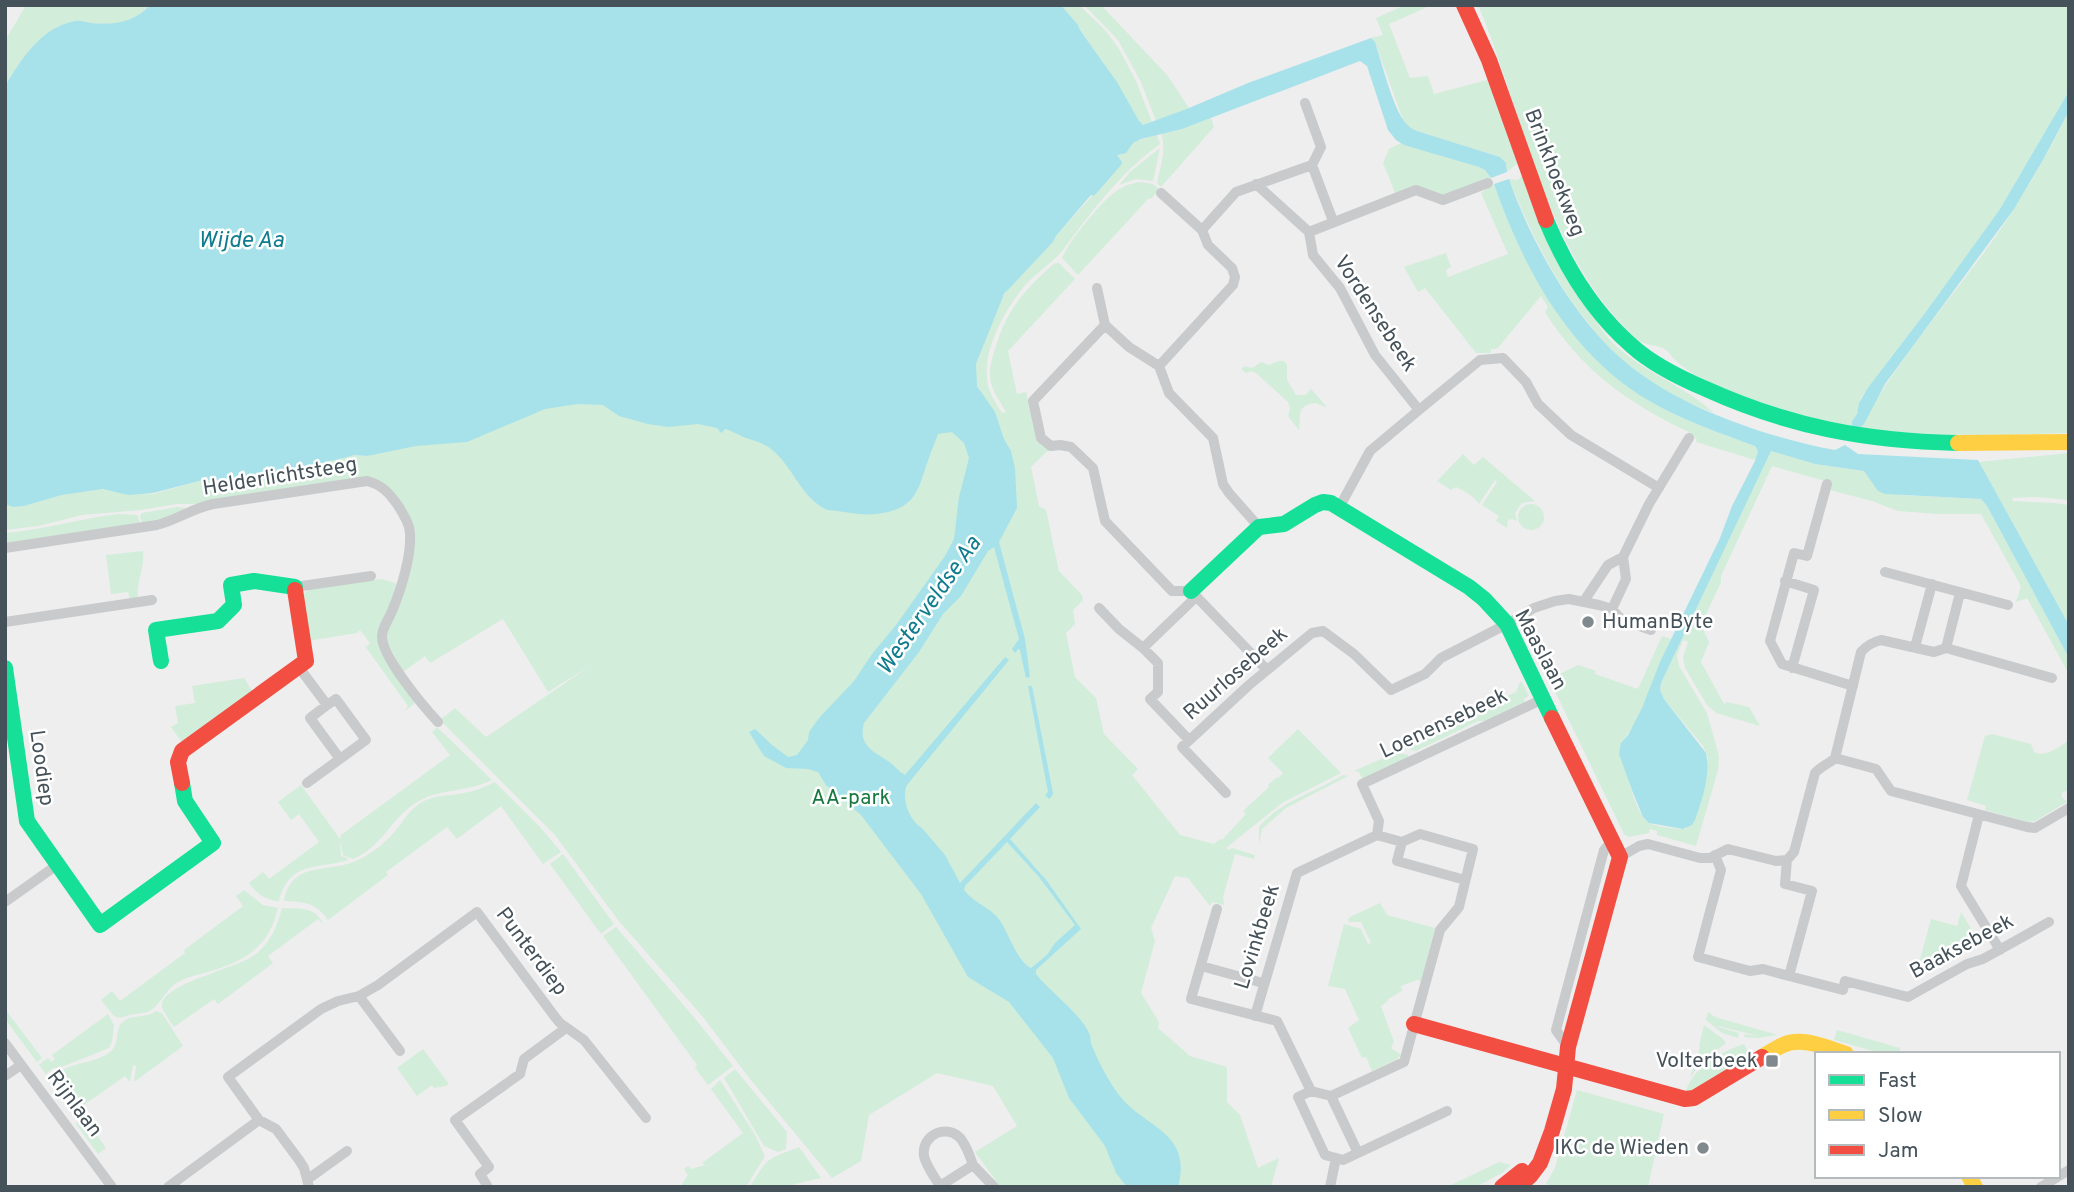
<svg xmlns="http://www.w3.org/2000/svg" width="2074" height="1192" font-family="Overpass,sans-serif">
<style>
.green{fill:#d2edda}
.water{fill:#a7e2ea;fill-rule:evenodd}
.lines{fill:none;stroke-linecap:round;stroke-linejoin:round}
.street{stroke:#c8cacc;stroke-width:10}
.fast{stroke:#16e098;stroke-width:16}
.slow{stroke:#ffcf43;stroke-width:16}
.jam{stroke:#f24e42;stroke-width:16}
.poi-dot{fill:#80898e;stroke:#fff;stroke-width:2.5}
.labels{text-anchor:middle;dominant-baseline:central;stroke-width:5;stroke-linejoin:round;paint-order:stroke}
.street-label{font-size:21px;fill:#45525a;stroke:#fff}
.poi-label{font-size:21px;fill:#45525a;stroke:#fff;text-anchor:end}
.park-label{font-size:21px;fill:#187940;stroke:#fff}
.water-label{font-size:23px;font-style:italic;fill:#0f7d8d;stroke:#fff}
</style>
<rect width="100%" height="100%" fill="#eee"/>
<!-- green -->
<path class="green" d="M26 5H150C132 24 116 25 91 23 86 22 80 20 75 21 41 28 22 59 5 86V41Z
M1061 5H1079L1106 31 1119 49 1136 81 1152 122 1143 125 1140 123 1108 69 1080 30 1078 25Z
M1084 5H1101L1167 75 1189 108 1156 121 1141 82 1118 40Z
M1405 5H1432L1389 24 1410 78 1428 76 1434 94 1491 79 1519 162 1507 172V166L1500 157 1417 131 1408 126 1403 120 1375 42 1371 38 1383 35 1376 18Z
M1478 5H2069V91L2000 209 1925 313 1861 397 1857 414 1852 421 1856 428C1803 416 1747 403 1699 377 1690 372 1680 365 1673 358 1671 355 1669 352 1666 350 1658 344 1644 346 1636 339 1630 334 1624 326 1618 320 1543 237 1521 107 1478 5Z
M2069 111V433C1999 435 1929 437 1859 428 1898 360 1950 300 1996 236 2023 196 2048 154 2069 111Z
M1211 118 1214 127 1161 187 1157 183C1160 167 1167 150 1161 134L1182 129Z
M1157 135 1160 144C1120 173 1092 211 1063 250 1054 261 1042 269 1031 279 1009 301 983 347 987 379 988 392 996 403 1002 413L1006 412C1001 403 994 394 991 383 988 371 992 358 996 346 1007 309 1026 288 1055 263H1059L1075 279 1008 351 1017 394 1026 392 1037 441 1050 451 1046 452 1031 467 1039 506 1046 510 1059 571 1082 595 1083 600 1073 610 1075 624 1066 633 1075 677 1096 698 1104 734 1138 769 1132 775 1180 835 1214 844 1220 839 1222 840 1246 814 1243 811 1269 787 1268 785 1277 777 1278 778 1283 773 1268 758 1298 729 1341 773 1282 803 1226 848 1229 850 1232 848 1255 855 1254 859 1235 854 1223 897 1224 905 1212 902 1210 906 1188 878 1175 876 1151 928 1155 941 1141 993 1159 1022 1158 1028 1190 1056 1227 1067V1102L1240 1115 1258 1168 1279 1158 1271 1187H998L994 1178 975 1152 1017 1126 993 1086 937 1073 869 1115 861 1161 832 1178 750 1079 703 1017 618 920 555 835 440 720 455 708 486 737 593 664 548 692 503 619 430 663 425 656 403 672 385 638 415 541 414 527 381 482 196 504H177L141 510 82 515 38 526 5 530V504L13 507 24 506 62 495 103 489 118 492 153 494 203 480H233L299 469 355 455 367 456 566 390 935 434 985 399 976 383V364L1000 301 1011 285 1053 242 1056 236 1122 162 1117 155 1133 142Z
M1401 143 1479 167 1485 170 1491 178 1483 179 1482 182 1445 196 1395 193 1383 163 1389 149Z
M1160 148 1153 181 1136 179 1119 185 1131 171Z
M1524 173C1542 213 1560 255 1581 294 1590 311 1599 329 1613 343 1642 372 1684 385 1714 413 1686 402 1657 389 1634 370 1574 320 1537 250 1509 179L1518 180Z
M1141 182 1153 184 1159 189 1151 199 1149 198 1078 275 1062 258C1069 241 1100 203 1115 192 1123 186 1131 183 1141 182Z
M1494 184C1526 271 1569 353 1651 402 1684 421 1720 433 1755 446L1758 451 1755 460 1696 442 1697 439 1688 435 1689 432C1629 404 1580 369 1545 312L1548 307 1541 296 1497 349H1491V353H1476L1425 288 1418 292 1404 267 1446 253 1451 267 1446 270 1448 277 1508 254 1481 193Z
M1279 361H1284L1287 364V380L1296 395H1306L1311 389 1326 406 1325 407 1316 403C1296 405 1301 415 1299 430L1288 416 1290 408 1288 402 1256 373 1252 371 1246 373 1241 369 1245 366 1252 368 1261 362 1269 365Z
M1771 450 1815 464 1864 471 1872 481 1899 495 1981 499 1987 506 2069 658V674L2027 598 2016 602 2021 586 1981 514H1937L1898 511 1872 501 1830 490 1832 483 1772 466 1721 576V582L1701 625 1709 642 1701 662 1724 704 1727 702 1749 707 1760 726 1716 713 1707 705 1685 668 1683 657 1688 642 1683 640 1677 655 1679 666 1707 713 1719 756 1718 770 1696 846 1657 835V831L1650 829 1649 833 1628 837 1624 834 1549 679 1578 665 1596 671 1595 674 1638 689 1662 636 1671 639C1655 671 1644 716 1621 743 1624 760 1633 812 1648 822 1656 827 1676 829 1686 829L1700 806 1708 758 1703 746 1664 699 1660 690 1661 683Z
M2069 453V500L2036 497 2012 498 2013 501 2055 503 2069 505V625L1979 462Z
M1463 454 1474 465 1483 457 1535 501 1522 503 1515 513 1517 521 1512 519 1508 520 1507 528 1496 521 1499 516 1482 505 1497 482 1495 480 1479 504C1474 496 1464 491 1456 487L1451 490 1437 481Z
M1518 517a13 13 0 1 1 26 0a13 13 0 1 1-26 0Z
M177 507 186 508 169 517 142 523 140 516 142 513Z
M120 514 137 515 140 523 5 543V533C44 530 81 518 120 514Z
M143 551C145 568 136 582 138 599L130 600 128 592 111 594 106 555Z
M382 579 395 583 396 585 393 598 378 632 377 638 415 701 414 704 405 711 408 706 365 646H368L370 643 360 630 357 633 307 641 302 596 309 589Z
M244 678 253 692 183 744 171 727 178 723 175 706 195 703 192 686Z
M1520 682H1522L1529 696 1524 699 1525 702 1486 721H1478L1416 751 1404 748V746L1516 692Z
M437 727 492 780C466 793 437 788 414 804 390 820 383 846 353 859L343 855 340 840 341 856 347 858 348 860C316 870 290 860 279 901 265 900 257 894 249 883L263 872 269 879 319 842 299 814 291 820 278 802 301 785 340 839 341 835 450 755 432 732Z
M1992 734 2031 744 2034 752C2046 758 2059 747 2069 740V789L2062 793V797L2067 802 2035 821 2028 822 1985 810 1986 806 1967 800 1985 736Z
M1397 752 1408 755 1409 758 1366 779 1362 778 1359 772 1354 771Z
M1343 775 1348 776 1286 808 1262 829 1259 844V827C1281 800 1315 793 1343 775Z
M495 782 540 827 561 852 543 864 501 806 457 839 447 827 386 872 388 875 328 920C316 902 303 902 284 901 292 859 330 874 358 860 373 853 386 842 396 830 404 820 410 809 422 802 435 795 450 796 464 793 475 791 485 787 495 782Z
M563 854 614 924 601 934 550 864Z
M244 890 263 905 278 908C269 946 247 960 211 971 201 974 190 976 180 981 165 989 161 1004 150 1011 143 1014 136 1013 129 1015 122 1017 120 1019 114 1016L101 1000 112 991 120 1001 185 953 184 950 243 906 236 896Z
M1380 903 1387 915 1435 928 1421 981 1417 980 1401 986 1402 991 1388 999V1001L1381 1006 1394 1042 1391 1048 1401 1055 1397 1059 1372 1071 1366 1057 1362 1058 1348 1028 1359 1020 1345 989 1328 986 1344 924 1361 929 1368 944 1371 943 1361 922H1349L1348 920 1350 917Z
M282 908C298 909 316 906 323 924L318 919 268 956 273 963 218 1004 214 999 174 1027C171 1022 161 1010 162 1004 166 982 237 969 256 954 271 942 277 926 282 908Z
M1961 912 1978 940 1962 949 1959 945 1924 964 1919 963 1931 919 1957 926Z
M616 927 693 1016 733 1066 708 1085 695 1068 697 1065 603 936Z
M5 1009 42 1058 37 1062 5 1019Z
M156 1011 162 1013 183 1046 134 1082 136 1066 133 1065 130 1082 125 1076 81 1107 60 1078 63 1070C77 1062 99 1062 111 1051 121 1043 113 1029 124 1021 133 1014 145 1019 156 1011Z
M1708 1012 1715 1017 1778 1035 1757 1038 1744 1037 1745 1034 1759 1036 1718 1026V1027L1739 1033 1738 1038 1722 1033 1706 1020Z
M108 1014 114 1025 112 1042 109 1048 59 1068H53L46 1074 39 1065 48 1058 51 1062 55 1059 52 1055Z
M1704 1025 1723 1039 1726 1043 1700 1063 1690 1078 1700 1047 1699 1046Z
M1837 1030 1900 1048 1899 1054H1884L1834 1040Z
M1744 1044 1749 1054 1741 1058 1743 1062 1685 1094C1692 1068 1720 1052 1744 1044Z
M423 1049 449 1084 446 1086 434 1088 432 1085 417 1096 397 1068Z
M735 1069 787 1132 786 1149 778 1152 764 1146 724 1078Z
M720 1080 754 1133 765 1156 746 1187H680L688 1175 684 1169 688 1166 691 1169 705 1165 702 1163 743 1133 711 1089Z
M1577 1090 1664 1114 1648 1187H1555L1546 1184 1555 1168Z
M83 1116 106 1148 98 1154 76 1124Z
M799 1147 821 1178 783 1187H750C767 1157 768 1159 799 1147Z
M1499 1162 1511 1165 1502 1173 1476 1187H1447Z"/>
<!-- water -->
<path class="water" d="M150 5H1061L1078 25 1080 30 1117 82 1139 121 1143 125 1189 108 1248 83 1371 38 1375 42C1382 63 1392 105 1404 121 1408 126 1412 129 1417 131L1500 157 1506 163 1507 172 1491 178 1485 170 1479 167 1404 145 1396 140 1388 130 1367 66 1360 61 1182 129 1141 139 1133 143 1126 153 1117 155 1122 162 1121 165 1094 196 1092 195 1090 196 1056 236 1053 242 1004 294 976 364 977 386 995 412 1004 439 1011 451 1015 468 1017 508 999 542 1025 639 1030 677 1026 678 1020 650 1018 649 1015 653 1012 649 1019 639 994 547 988 551 961 596 943 614 919 652 864 723C858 745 873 751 888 761 894 765 899 772 905 775L1005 657 1009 660 907 785C901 798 909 821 922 828L945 855 960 883 1036 803 1040 807 1010 839 1047 881 1081 929 1036 970V974C1050 992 1080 1013 1089 1033 1091 1036 1090 1040 1091 1043 1096 1058 1110 1083 1119 1095 1144 1128 1193 1131 1178 1187H1127L1116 1173 1105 1146 1069 1098 1053 1058 1009 1002 968 977 921 894 861 815 826 785 818 772 808 769 786 768 764 756 749 732 755 729 772 745 788 757 797 755 808 740 809 732 819 718 854 681 872 654 896 625 945 556 954 539 959 497 969 458 964 443 952 432 938 434C936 441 932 448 930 455 918 487 919 509 876 514 860 516 843 511 827 510 800 497 793 466 771 449 764 443 755 441 746 438 738 435 733 431 725 429L721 433 717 428 698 424 668 427 648 424 619 416 603 405 578 404 545 409 467 442 416 446 367 456 355 455 299 469 233 480H203L153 493 128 495 103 489 62 495 24 506 13 507 5 504V86C21 60 41 27 75 21 80 20 86 22 91 23 114 25 134 23 150 5ZM1007 842 1039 877 1075 925 1055 943 1047 955 1031 968C1015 959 1009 932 998 918 989 907 974 903 964 890L965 886Z
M2069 91V111L2043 160 2014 209 1885 384 1864 424 1859 428 1852 426V421L1857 414 1859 403 1867 389 1925 313 2000 209Z
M1509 179C1532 246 1580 330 1638 372 1688 410 1773 439 1835 450L1845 445 1858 454 1978 460 2069 625V658L1987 506 1981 499 1885 494 1878 491 1864 471 1815 464 1771 451 1661 683 1660 690 1664 699 1706 753C1711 774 1702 800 1695 820L1692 825 1683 829 1649 823 1643 817 1633 793 1619 754 1621 743 1628 735 1642 708 1660 662 1720 538 1732 506 1755 461 1758 451 1755 446C1720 433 1684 421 1651 402 1570 355 1524 270 1494 184Z
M1028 686H1032L1053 793 1052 796 1049 799 1045 795 1048 792Z"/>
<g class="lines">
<!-- street -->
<path class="street" d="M1312 165 1333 221
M1256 184 1309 232 1416 190 1443 200 1488 183
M1202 230 1236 192 1312 165 1321 147 1305 103
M1309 232 1313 255 1340 288 1375 355 1419 410 1370 451 1339 508
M1097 288 1105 325 1129 347 1159 366 1169 393 1213 438 1223 484 1229 493 1259 527
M1105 325 1033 401 1041 438 1051 446 1060 445 1071 447 1093 468 1105 521 1172 591H1191L1267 670
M1159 366 1233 285 1235 277 1232 268 1208 245 1202 230 1161 193
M1419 410 1480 360 1503 358 1526 382 1538 404 1571 435 1659 488
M1827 484 1807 556 1794 553 1770 641 1782 664 1853 686
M5 548 157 525C177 520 193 508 213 504L367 481C383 485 390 494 399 507 403 514 407 520 409 527 414 549 401 590 392 611 389 619 382 628 382 636 381 656 424 707 438 722
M1885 572 2008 605
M1785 581 1814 590 1792 668
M295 587 371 576
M1584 601 1608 565 1623 557 1649 504 1689 438
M1099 608 1119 629 1143 648 1196 597
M1612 609 1626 579 1623 557
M5 622 152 600
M1915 647 1932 584
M1143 648 1158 663V692L1150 699 1189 740
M1946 648 1960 593
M298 666 327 705 336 699 366 740 307 783
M327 705 310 718 340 759
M1835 758 1861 652C1867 645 1873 642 1881 640L1934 652 1946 648 2052 678
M1226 793 1182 747 1249 685 1312 633 1323 631 1354 654 1391 690 1425 674 1441 658 1507 624 1534 608 1555 601 1569 599 1599 605 1612 609 1622 620 1651 630
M1979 815 1961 886 2000 950
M1377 835 1379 821 1362 784 1543 699
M1715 855 1721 870 1698 957 1750 971 1763 969 1789 976
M1620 857 1639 846 1648 844 1700 858H1710L1728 849 1776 861 1787 860 1794 852 1815 773C1821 766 1829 764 1835 758L1876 769 1891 791 2027 827 2035 828 2069 808
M1787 860 1785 884 1812 891 1789 976 1843 990 1845 981 1908 997 1967 964 1983 959 2049 922
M5 902 57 865
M1217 909 1191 999 1277 1021 1311 1091
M1201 966 1263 983
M359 996 400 1051
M1255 1016 1297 873 1377 835 1402 842
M5 1043 112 1187
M1568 1047 1556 1030 1604 850 1612 841
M5 1076 21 1065
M1331 1096 1404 1062 1440 930 1459 907 1473 849 1420 834 1402 842 1397 861 1465 880
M1358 1153 1343 1160 1325 1155 1298 1097 1311 1091 1331 1096 1358 1153 1447 1111
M973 1165 994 1187
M308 1179 347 1151
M168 1187 259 1120
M309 1187 304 1168 299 1160 276 1129 259 1120 228 1077 321 1009 338 1001 359 996 378 985 477 912 555 1017 560 1023 584 1040 646 1118
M488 1187 480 1174 489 1167 455 1120 520 1074 524 1059 566 1028
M938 1187 940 1186 973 1165C970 1156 967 1147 961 1139 948 1123 921 1134 924 1156 926 1166 934 1176 940 1186
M1330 1187 1336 1158
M2041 1187 2069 1170"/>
<!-- fast -->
<path class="fast" d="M1546 220C1566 268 1594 313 1632 346 1653 365 1680 378 1706 389 1790 427 1866 441 1958 443
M1191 591 1259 527 1284 524 1315 505 1323 502 1331 503 1469 587 1484 599 1507 624 1552 718
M161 661 156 630 218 621 234 605 231 585 254 581 295 587V590
M5 668 27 821 100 925 213 843 185 801 182 783"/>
<!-- slow -->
<path class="slow" d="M1958 443 2069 442
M1762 1057C1769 1053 1776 1048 1783 1045 1802 1036 1827 1048 1846 1054
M1969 1176 1975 1187"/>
<!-- jam -->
<path class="jam" d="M1464 5 1489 60 1546 220
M182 783 178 762 182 751 306 661 295 590
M1414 1024 1685 1099 1694 1098 1762 1057
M1502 1187 1522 1171
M1518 1187 1531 1175 1540 1163 1552 1131 1564 1089 1568 1047 1620 857 1552 718"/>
</g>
<!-- markers -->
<g class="poi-dot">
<circle cx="1588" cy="622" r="7"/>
<rect x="1765" y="1054" width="14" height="14" rx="3.5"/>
<circle cx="1703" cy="1148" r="7"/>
</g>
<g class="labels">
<!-- street labels -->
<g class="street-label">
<text transform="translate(1554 173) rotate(69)">Brinkhoekweg</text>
<text transform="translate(1375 314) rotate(57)">Vordensebeek</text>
<text transform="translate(280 477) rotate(-9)">Helderlichtsteeg</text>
<text transform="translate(1540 650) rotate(62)">Maaslaan</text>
<text transform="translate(1236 674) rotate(-41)">Ruurlosebeek</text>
<text transform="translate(1444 724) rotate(-25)">Loenensebeek</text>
<text transform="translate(41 768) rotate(82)">Loodiep</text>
<text transform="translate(1258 937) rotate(-73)">Lovinkbeek</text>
<text transform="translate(1962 947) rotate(-28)">Baaksebeek</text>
<text transform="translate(531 952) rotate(53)">Punterdiep</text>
<text transform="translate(74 1104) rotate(53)">Rijnlaan</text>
</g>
<!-- poi labels -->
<g class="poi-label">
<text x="1602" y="622" text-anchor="start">HumanByte</text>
<text x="1758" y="1061">Volterbeek</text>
<text x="1689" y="1148">IKC de Wieden</text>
</g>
<!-- park labels -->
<g class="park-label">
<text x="851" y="798">AA-park</text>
</g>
<!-- water labels -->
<g class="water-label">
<text x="241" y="241">Wijde Aa</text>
<text transform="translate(930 606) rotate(-55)">Westerveldse Aa</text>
</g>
</g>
<!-- border -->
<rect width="2074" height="1192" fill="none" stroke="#45525a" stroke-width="14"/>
<!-- legend -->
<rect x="1815" y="1052" width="245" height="126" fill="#ffffff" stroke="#b5babd" stroke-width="2"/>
<rect x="1829" y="1075" width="35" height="10" fill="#16e098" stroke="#b5babd" stroke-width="2"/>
<text x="1878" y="1087" font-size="21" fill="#45525a">Fast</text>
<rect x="1829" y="1110" width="35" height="10" fill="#ffcf43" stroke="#b5babd" stroke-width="2"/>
<text x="1878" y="1122" font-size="21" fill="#45525a">Slow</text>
<rect x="1829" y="1145" width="35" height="10" fill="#f24e42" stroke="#b5babd" stroke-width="2"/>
<text x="1878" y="1157" font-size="21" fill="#45525a">Jam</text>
</svg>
